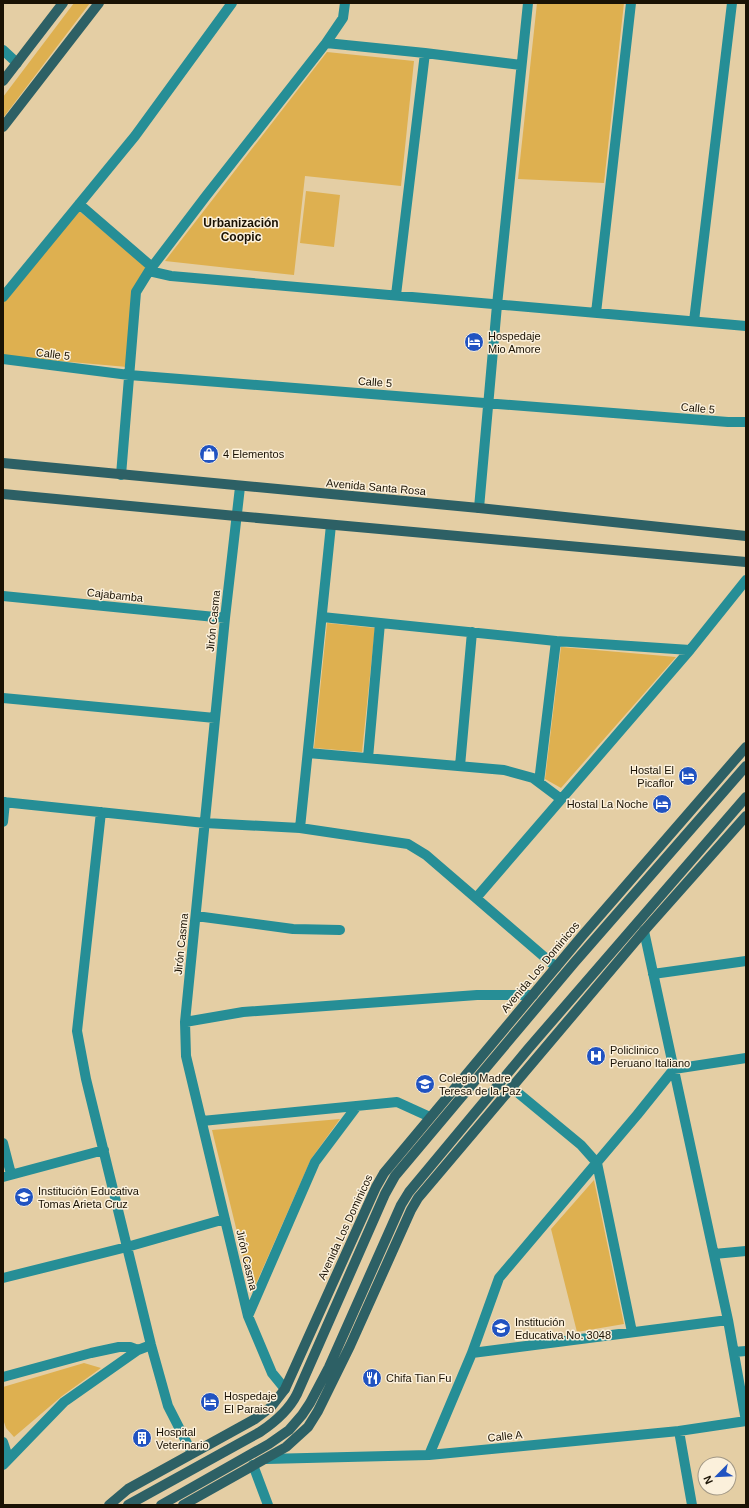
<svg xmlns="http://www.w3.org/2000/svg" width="749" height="1508" font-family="Helvetica,sans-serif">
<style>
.green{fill:#deb050}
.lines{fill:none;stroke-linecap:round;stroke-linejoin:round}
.street{stroke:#268e96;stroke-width:10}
.secondary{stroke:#2d6065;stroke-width:10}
.labels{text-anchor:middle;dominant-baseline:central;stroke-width:3;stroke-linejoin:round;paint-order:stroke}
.poi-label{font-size:11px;fill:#1a1204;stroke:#fbf0db;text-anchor:start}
.street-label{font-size:11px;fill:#1a1204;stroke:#fbf0db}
.neighbourhood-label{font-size:12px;font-weight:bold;fill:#1a1204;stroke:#fbf0db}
</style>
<rect width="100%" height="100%" fill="#e4cea4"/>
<!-- green -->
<path class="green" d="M74 3H90L3 118V97Z
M537 3H624L604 183 518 179Z
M327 52 414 61 401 186 305 176 294 275 165 261Z
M306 191 340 195 334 247 300 243Z
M78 210 147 268 133 289 127 367 3 356V301Z
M327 623 375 628 362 752 314 748Z
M561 647 676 657 561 788 545 779Z
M340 1119 311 1159 252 1293 212 1130Z
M594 1180 624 1324 577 1332 551 1229Z
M84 1363 101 1368 62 1396 14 1437 6 1428 3 1419V1387Z"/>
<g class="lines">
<!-- street -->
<path class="street" d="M326 43 425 53 521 65
M3 50 17 63
M79 204 152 267
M149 271 171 276 746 326
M396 295 425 53
M3 297 135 136 232 3
M596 313 631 3
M694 321 732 3
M3 359 129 375 728 422H746
M121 475 136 292 149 271 206 196 326 43 343 18 345 3
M240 487 225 618 185 1022 186 1056 248 1316 272 1373 285 1389
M479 508 497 305 528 3
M3 596 225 618
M322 617 556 641 690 650
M3 698 215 718
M308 753 504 770 533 778 561 799
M368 758 380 623
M460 766 472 632
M539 782 556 641
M3 802 205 823 300 828 408 844 426 855 556 967
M101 812 77 1031 86 1079 151 1345 168 1406 192 1453
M3 822 5 802
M300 828 331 525
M476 898 690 650 746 580
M196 916 293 929 340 930
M653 974 746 961
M185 1022 243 1012 477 995H533
M511 1087 581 1145 597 1163 632 1332
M202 1121 397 1102 430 1117
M3 1143 11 1174
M3 1177 104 1150
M714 1254 746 1251
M3 1278 127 1247 225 1219
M248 1316 315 1162 357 1106
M734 1352 746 1351
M472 1353 728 1320
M3 1377 91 1353 119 1347H130L138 1350
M679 1431 692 1505
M3 1442 7 1454
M429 1455 472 1353 499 1278 637 1115 674 1069 746 1058
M266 1459 429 1455 679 1431 746 1421 728 1320 644 931
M3 1465 64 1402 138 1350 151 1345
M253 1465 268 1505"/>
<!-- secondary -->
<path class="secondary" d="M3 81 63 3
M3 127 99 3
M3 463 479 508 746 536
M3 494 236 516 746 562
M109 1505 128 1489 255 1419 271 1407 285 1389 376 1187 384 1173 582 936 746 747
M128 1505 260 1432C275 1422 289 1410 297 1394L385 1194 395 1176 574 963 746 766
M161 1505 269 1444 289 1430 302 1415 310 1403 329 1367 401 1205 409 1192 528 1049 746 797
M183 1505 286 1447 308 1427 318 1411 350 1346 411 1210 418 1198 644 931 746 816"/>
</g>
<!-- icons -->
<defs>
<g id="hotel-disc" transform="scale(1)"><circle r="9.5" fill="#2153c1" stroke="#fbf0db"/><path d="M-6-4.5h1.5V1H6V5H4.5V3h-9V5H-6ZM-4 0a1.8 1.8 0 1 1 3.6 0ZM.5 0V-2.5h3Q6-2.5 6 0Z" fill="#fff"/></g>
<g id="shop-disc" transform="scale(1)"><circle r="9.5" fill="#2153c1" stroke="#fbf0db"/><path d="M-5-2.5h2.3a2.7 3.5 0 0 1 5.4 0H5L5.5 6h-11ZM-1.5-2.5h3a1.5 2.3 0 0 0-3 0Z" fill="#fff"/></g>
<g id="hospital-disc" transform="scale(1)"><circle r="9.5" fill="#2153c1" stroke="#fbf0db"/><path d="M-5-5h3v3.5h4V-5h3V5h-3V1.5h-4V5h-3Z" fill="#fff"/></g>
<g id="school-disc" transform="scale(1)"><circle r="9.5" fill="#2153c1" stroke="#fbf0db"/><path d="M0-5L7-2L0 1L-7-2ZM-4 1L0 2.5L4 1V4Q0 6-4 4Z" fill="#fff"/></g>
<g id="restaurant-disc" transform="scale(1)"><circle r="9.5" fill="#2153c1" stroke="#fbf0db"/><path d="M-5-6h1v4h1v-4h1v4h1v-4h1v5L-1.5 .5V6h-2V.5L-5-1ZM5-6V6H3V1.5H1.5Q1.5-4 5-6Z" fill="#fff"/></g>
<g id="building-disc" transform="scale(1)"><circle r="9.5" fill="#2153c1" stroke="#fbf0db"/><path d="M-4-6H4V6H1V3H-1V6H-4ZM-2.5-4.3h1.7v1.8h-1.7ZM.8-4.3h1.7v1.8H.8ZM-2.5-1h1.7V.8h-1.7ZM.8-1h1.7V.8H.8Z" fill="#fff"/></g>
</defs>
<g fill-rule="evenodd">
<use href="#hotel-disc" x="474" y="342"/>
<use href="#shop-disc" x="209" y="454"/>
<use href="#hotel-disc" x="688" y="776"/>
<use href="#hotel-disc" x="662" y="804"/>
<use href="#hospital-disc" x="596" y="1056"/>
<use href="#school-disc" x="425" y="1084"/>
<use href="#school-disc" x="24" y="1197"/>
<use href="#school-disc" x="501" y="1328"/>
<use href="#restaurant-disc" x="372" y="1378"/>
<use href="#hotel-disc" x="210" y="1402"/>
<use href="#building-disc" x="142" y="1438"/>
</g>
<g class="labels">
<!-- poi labels -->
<g class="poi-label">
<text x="488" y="336">Hospedaje<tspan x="488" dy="13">Mio Amore</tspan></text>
<text x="223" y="454">4 Elementos</text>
<text x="674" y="770" text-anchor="end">Hostal El<tspan x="674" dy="13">Picaflor</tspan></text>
<text x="648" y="804" text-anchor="end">Hostal La Noche</text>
<text x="610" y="1050">Policlinico<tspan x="610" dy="13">Peruano Italiano</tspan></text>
<text x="439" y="1078">Colegio Madre<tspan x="439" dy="13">Teresa de la Paz</tspan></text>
<text x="38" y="1191">Institución Educativa<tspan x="38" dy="13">Tomas Arieta Cruz</tspan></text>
<text x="515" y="1322">Institución<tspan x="515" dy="13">Educativa No. 3048</tspan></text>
<text x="386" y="1378">Chifa Tian Fu</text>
<text x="224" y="1396">Hospedaje<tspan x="224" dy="13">El Paraiso</tspan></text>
<text x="156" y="1432">Hospital<tspan x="156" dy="13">Veterinario</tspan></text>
</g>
<!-- street labels -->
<g class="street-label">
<text transform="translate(53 354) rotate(7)">Calle 5</text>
<text transform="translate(375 382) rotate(4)">Calle 5</text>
<text transform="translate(698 408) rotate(5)">Calle 5</text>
<text transform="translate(376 487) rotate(5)">Avenida Santa Rosa</text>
<text transform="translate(115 595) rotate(6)">Cajabamba</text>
<text transform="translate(213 621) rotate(-84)">Jirón Casma</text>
<text transform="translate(181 944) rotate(-84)">Jirón Casma</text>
<text transform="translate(540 967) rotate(-50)">Avenida Los Dominicos</text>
<text transform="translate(345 1227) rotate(-65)">Avenida Los Dominicos</text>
<text transform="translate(247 1260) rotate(77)">Jirón Casma</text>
<text transform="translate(505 1436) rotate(-6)">Calle A</text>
</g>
<!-- neighbourhood labels -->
<g class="neighbourhood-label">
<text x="241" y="223">Urbanización<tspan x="241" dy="14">Coopic</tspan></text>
</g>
</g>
<!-- border -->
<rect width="749" height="1508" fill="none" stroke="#1a1204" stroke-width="8"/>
<!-- north arrow -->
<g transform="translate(717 1476) rotate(246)"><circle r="19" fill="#fbf0db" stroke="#a19785"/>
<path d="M0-3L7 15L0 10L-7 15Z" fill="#2153c1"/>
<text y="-6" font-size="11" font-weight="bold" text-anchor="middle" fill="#1a1204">N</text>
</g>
</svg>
